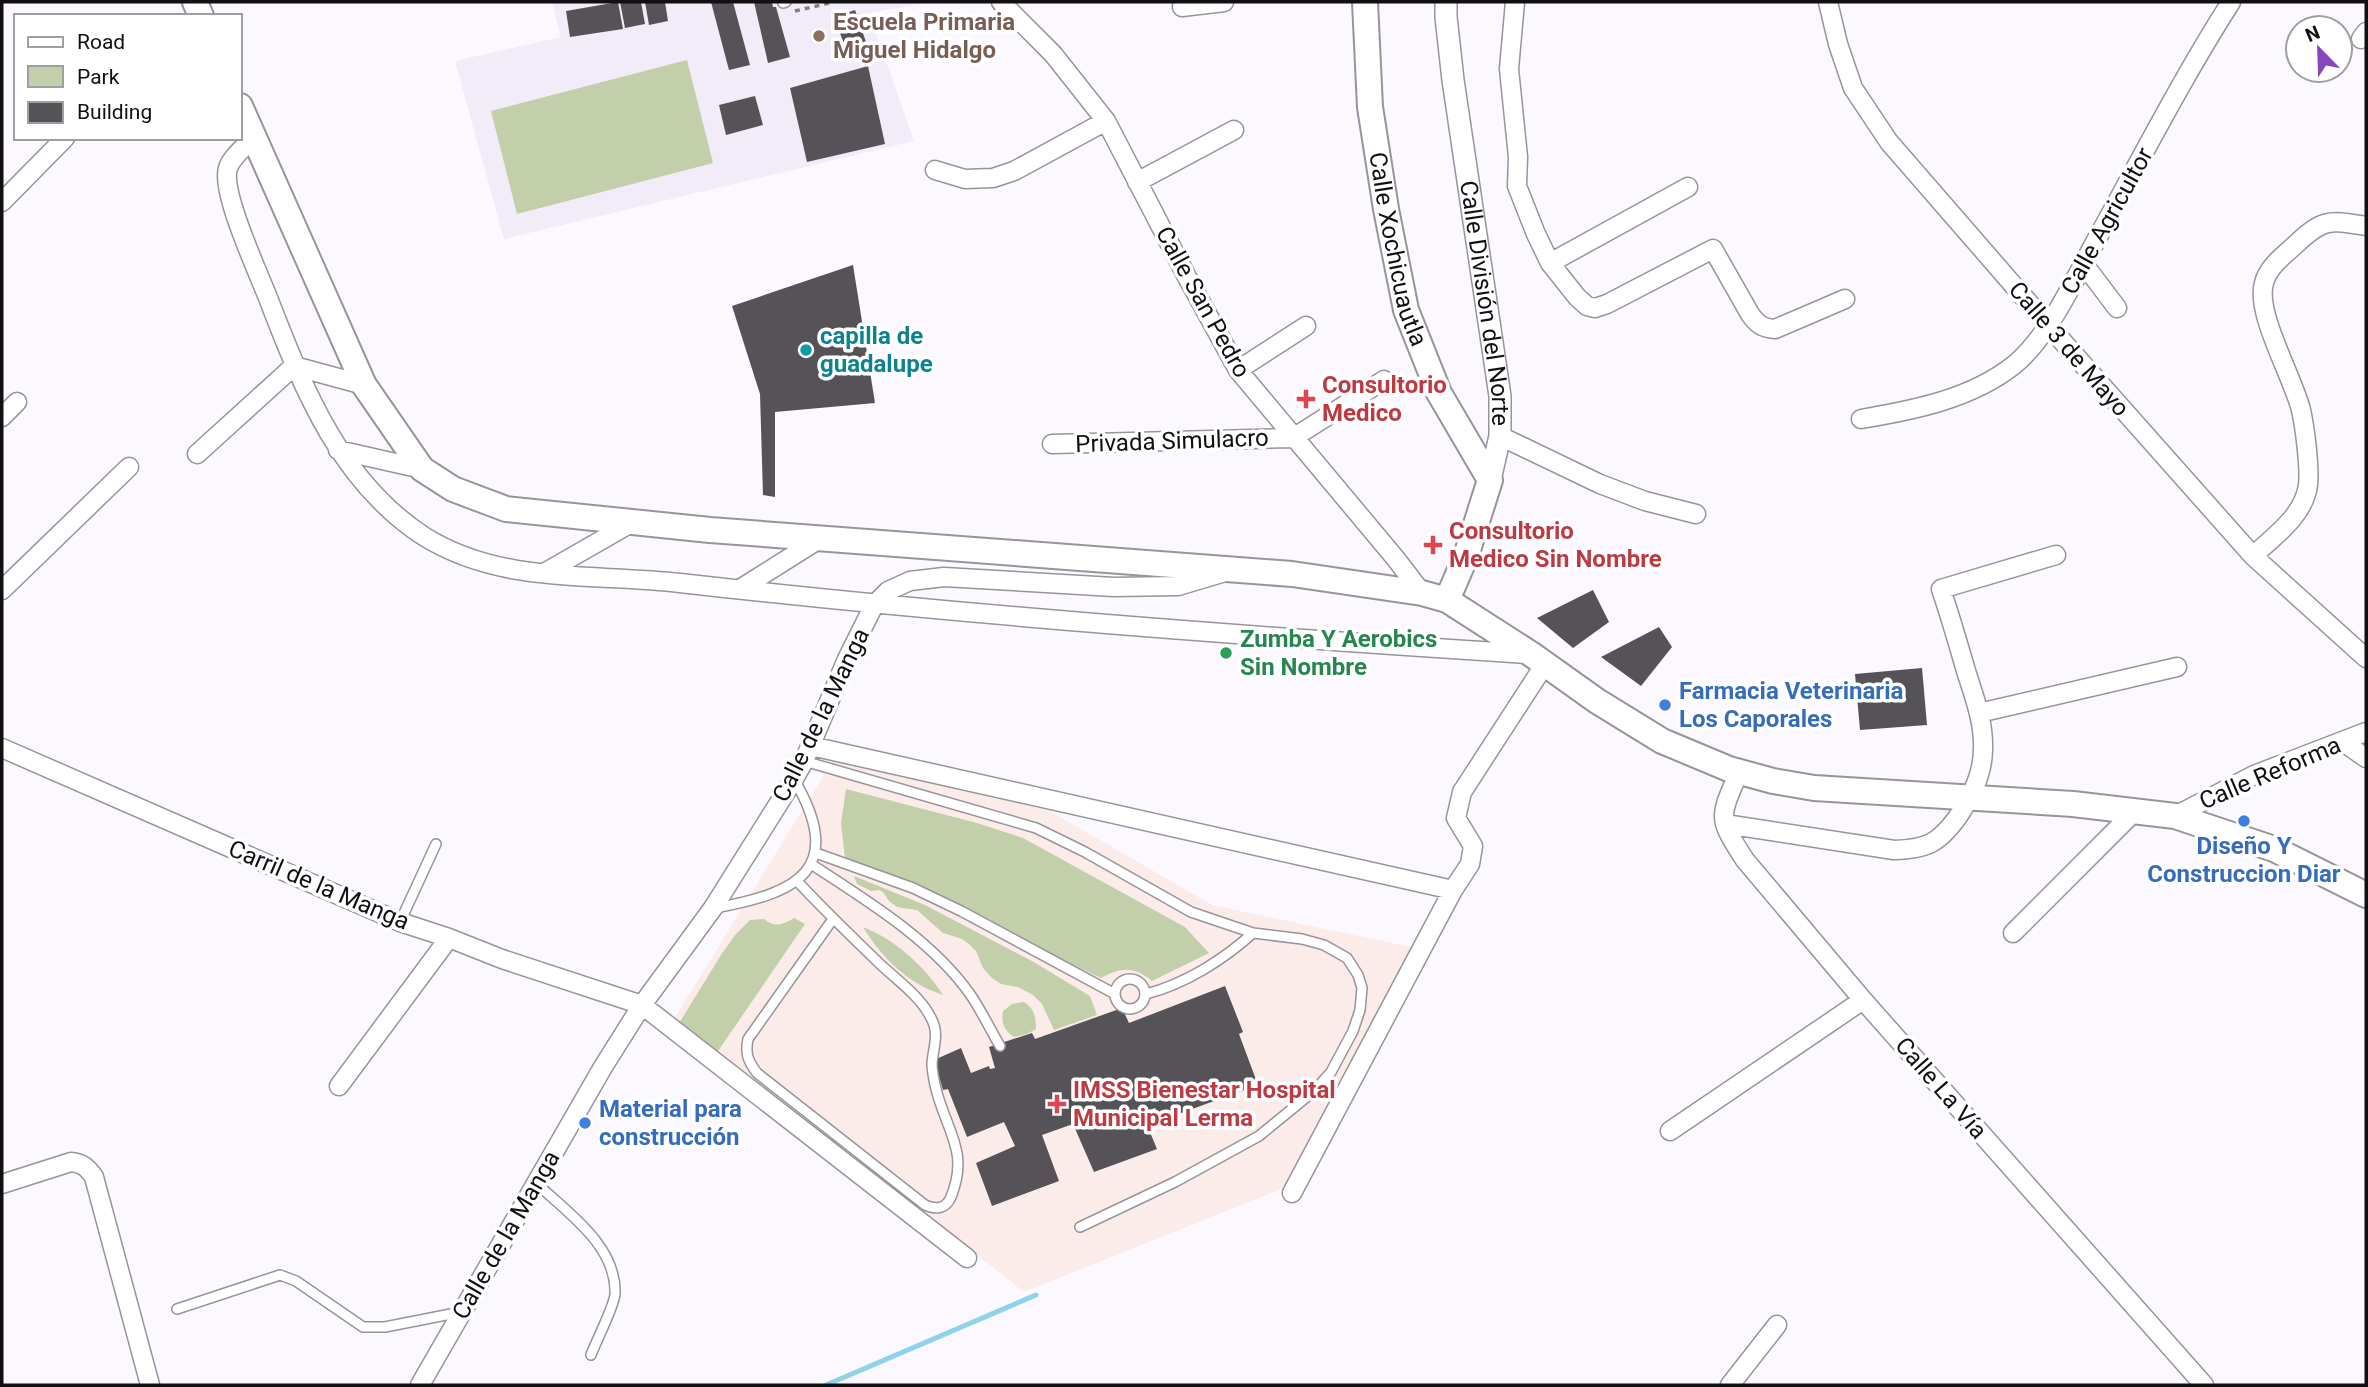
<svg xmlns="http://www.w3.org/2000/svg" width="2368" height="1387" font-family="Roboto,sans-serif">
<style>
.built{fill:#f2ebf8}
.medical{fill:#fcece9}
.green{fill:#c3ceab}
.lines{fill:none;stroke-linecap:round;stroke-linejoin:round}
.stream{stroke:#8fd2ec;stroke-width:5}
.building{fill:#565358}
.service-casing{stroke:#98949a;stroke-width:12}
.minor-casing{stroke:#98949a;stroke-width:21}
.tertiary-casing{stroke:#98949a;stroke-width:24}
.secondary-casing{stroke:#98949a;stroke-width:28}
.path{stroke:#827f84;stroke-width:3.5;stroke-dasharray:5 5;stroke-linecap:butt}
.service{stroke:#fff;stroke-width:9}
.minor{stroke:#fff;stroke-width:18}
.tertiary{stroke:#fff;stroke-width:21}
.secondary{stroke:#fff;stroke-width:24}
.education-dot{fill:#8d6e63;stroke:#fff;stroke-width:2.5}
.culture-dot{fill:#0f9aa8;stroke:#fff;stroke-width:2.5}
.health-dot{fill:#e0444e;stroke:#fff;stroke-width:2.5}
.leisure-dot{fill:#2e9e5b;stroke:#fff;stroke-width:2.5}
.shop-dot{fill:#3f7fe0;stroke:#fff;stroke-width:2.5}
.labels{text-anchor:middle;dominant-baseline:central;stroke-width:7;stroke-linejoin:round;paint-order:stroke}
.education-label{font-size:24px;font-weight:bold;fill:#785e54;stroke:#fff;text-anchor:start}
.street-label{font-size:24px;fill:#110f12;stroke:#fff}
.culture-label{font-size:24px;font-weight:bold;fill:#0d838f;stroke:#fff;text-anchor:start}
.health-label{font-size:24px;font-weight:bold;fill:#be3a42;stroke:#fff;text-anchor:start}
.leisure-label{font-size:24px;font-weight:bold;fill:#27864d;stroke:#fff;text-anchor:start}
.shop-label{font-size:24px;font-weight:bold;fill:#366cbe;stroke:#fff;text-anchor:start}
</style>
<rect width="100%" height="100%" fill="#fcf8ff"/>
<!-- built -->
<path class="built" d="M552 2H930L869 13 914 141 504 239 455 61 561 37Z"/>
<!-- medical -->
<path class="medical" d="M835 757 1050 811 1212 905 1416 948 1284 1188 1024 1292 674 1019Z"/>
<!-- green -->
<path class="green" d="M687 60 713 163 517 214 491 111Z
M846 789 977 823 1023 838 1185 927 1209 953 1152 981C1134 966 1121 967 1101 978L845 858 841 823Z
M854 876 925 905 1032 961 1090 996 1097 1015 1054 1030 1042 1004 1033 995 1018 987 1001 984 992 978 983 968 976 951 970 945 962 939 943 933 917 910 897 907 888 900 884 893 879 890 871 891 857 884Z
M794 918 805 924 716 1054 678 1025 721 955 735 935 750 920 764 919C775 928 782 925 794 918Z
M863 927C894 939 925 966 943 995 907 983 882 958 863 927Z
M1024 1002C1034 1008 1036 1017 1036 1029L1027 1034 1014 1037C1004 1030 1001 1023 1003 1011L1012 1004Z"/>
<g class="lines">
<!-- stream -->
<path class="stream" d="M826 1385 1036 1295"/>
</g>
<!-- building -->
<path class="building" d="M618 2 623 29 570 37 566 11Z
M620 2H641L645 24 625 28Z
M645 2H665L668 21 649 25Z
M711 2H733L750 65 729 70Z
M754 2H772L773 7H776L790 57 768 63Z
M855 10 867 45 847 52 834 17Z
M868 66 885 144 807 162 790 88Z
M755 96 763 125 726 135 719 105Z
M853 265 875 403 775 412V497L763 495 760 394 732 306Z
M1593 590 1609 622 1573 648 1537 618Z
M1659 627 1672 647 1641 686 1601 657Z
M1922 668 1927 725 1860 730 1855 674Z
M1225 986 1243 1032 1239 1034 1258 1085 1162 1120 1155 1108 1142 1113 1157 1149 1094 1172 1073 1124 1042 1135 1059 1181 992 1206 976 1163 1015 1146 1004 1122 967 1137 948 1089 943 1090 934 1060 961 1048 971 1073 989 1066 990 1069 995 1068 989 1047 1032 1033 1035 1039 1122 1008 1129 1023Z"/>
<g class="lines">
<!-- service casing -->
<g class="service-casing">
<path id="service" d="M783 3 786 2
M804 761 1036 828 1085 852 1191 912 1253 933 1302 939 1324 945 1347 958 1358 975 1362 988 1360 1010 1353 1031 1331 1072 1314 1091 1259 1136 1175 1182 1080 1227
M816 853 913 888 961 911 1115 994
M811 864C867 901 931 939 970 994 981 1010 990 1029 1000 1046
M797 881C824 910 852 937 880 964 897 980 921 997 931 1018 940 1034 933 1047 932 1064 932 1071 934 1079 935 1085 945 1130 970 1150 951 1197 946 1209 936 1210 925 1205L757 1073C748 1061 745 1054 748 1039L833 919
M715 908C799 893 846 869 794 779
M400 922 436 844
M1115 994a15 15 0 1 1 30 0a15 15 0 1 1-30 0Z
M1146 994C1185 984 1223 960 1253 933
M536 1183C568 1213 617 1246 615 1294 614 1307 596 1341 591 1355
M177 1309 280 1275 296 1281 363 1327H385L461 1312"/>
</g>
<!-- minor casing -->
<g class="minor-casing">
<path id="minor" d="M1001 2 1053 54 1106 121 1187 277 1238 370 1396 559 1422 593
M1515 2 1509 69 1518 157 1517 186 1536 234 1550 263 1577 297 1587 306 1595 308 1607 304 1713 249 1750 314C1757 324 1762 328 1775 329L1845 299
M1828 2 1838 44 1853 88 1889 142 2048 325 2253 556 2366 658
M1182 7 1224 2
M2361 39 2366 32
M253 138C245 147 232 156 228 168 220 192 260 276 270 303 304 391 342 484 425 537 503 585 594 573 680 583 962 615 1245 636 1528 654
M935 170 965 179 993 178 1014 171 1106 121
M1137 182 1234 130
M2 202 65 138
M1550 263 1688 187
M2083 263 2117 308
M1238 370 1306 326
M2 417 17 402
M1861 419C1914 410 1971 399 2014 365 2048 337 2072 284 2093 246 2138 165 2181 80 2231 2
M1500 436 1600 484 1645 501 1696 514
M1052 444 1293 438 1384 380
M338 450 422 469
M197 454 294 366 364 385
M2253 556C2274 536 2304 516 2308 485 2310 468 2305 428 2301 410 2293 377 2255 313 2264 283 2268 267 2283 256 2294 246 2323 218 2329 220 2366 226
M544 573 633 522
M740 589 821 538
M2 590 129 467
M1979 713 2177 667
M2343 742 2366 758
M811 746 1453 890
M2 748 400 922 449 938 502 959 642 1005 967 1258
M1739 772C1719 818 1717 817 1745 860L1863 1000 2204 1385
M2175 816 2254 775 2366 732
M1725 824 1894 850C1926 849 1938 844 1957 818 1971 798 1983 774 1983 749 1984 722 1974 696 1966 671 1958 643 1950 616 1941 589L2056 555
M2013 933 2134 812
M339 1086 449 938
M1670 1131 1863 1000
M2 1184 71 1162C82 1163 87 1167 94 1177L150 1385
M1292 1193 1453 890 1470 864 1473 846 1456 818 1462 792 1545 664
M420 1385 603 1067 642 1005 713 908 794 779 804 761 847 659 874 605 888 591 910 581 944 577 1114 587 1178 586 1225 572
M1730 1385 1777 1325"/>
</g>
<!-- tertiary casing -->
<g class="tertiary-casing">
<g id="tertiary">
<path id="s1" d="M1446 2V17L1453 80 1500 396V436L1490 480"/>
</g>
</g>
<!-- secondary casing -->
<g class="secondary-casing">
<g id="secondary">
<path d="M195 2 201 16"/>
<path id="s2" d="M1365 2 1370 107 1386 209 1406 310 1439 393 1490 480 1466 556 1447 600"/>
<path d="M240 106 364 385 422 469 453 489 506 509 710 530 1292 574 1422 593 1447 600 1531 654 1597 701 1662 741 1729 769 1773 781 1814 788 2073 804 2175 816 2274 849 2366 895"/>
</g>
</g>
<!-- path -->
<path class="path" d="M795 11 834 2"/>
<!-- service -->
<use href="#service" class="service"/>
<!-- minor -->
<use href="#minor" class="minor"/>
<!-- tertiary -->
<use href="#tertiary" class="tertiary"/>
<!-- secondary -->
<use href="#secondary" class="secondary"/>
</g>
<!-- markers -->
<circle class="education-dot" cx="819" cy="36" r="7"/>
<circle class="culture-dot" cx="806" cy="350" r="7"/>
<g class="health-dot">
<path d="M1302.5 388.5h7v7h7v7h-7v7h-7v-7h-7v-7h7z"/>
<path d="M1429.5 534.5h7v7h7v7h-7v7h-7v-7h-7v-7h7z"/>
<path d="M1053.5 1093.5h7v7h7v7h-7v7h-7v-7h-7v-7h7z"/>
</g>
<circle class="leisure-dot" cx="1226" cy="653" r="7"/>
<g class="shop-dot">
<circle cx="1665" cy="705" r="7"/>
<circle cx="2244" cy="821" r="7"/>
<circle cx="585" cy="1123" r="7"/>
</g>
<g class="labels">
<!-- education labels -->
<g class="education-label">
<text x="833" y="22">Escuela Primaria<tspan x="833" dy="28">Miguel Hidalgo</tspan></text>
</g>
<!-- street labels -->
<g class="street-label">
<text transform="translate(2107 221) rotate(-61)">Calle Agricultor</text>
<text stroke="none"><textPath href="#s2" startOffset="250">Calle Xochicuautla</textPath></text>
<text transform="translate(1203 302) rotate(61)">Calle San Pedro</text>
<text stroke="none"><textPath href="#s1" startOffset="304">Calle División del Norte</textPath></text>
<text transform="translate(2069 349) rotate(49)">Calle 3 de Mayo</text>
<text transform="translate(1172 441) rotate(-2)">Privada Simulacro</text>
<text transform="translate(821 715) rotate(-64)">Calle de la Manga</text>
<text transform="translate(2270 773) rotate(-23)">Calle Reforma</text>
<text transform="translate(319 885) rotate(23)">Carril de la Manga</text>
<text transform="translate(1941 1088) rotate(49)">Calle La Vía</text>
<text transform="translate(506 1235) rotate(-60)">Calle de la Manga</text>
</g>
<!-- culture labels -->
<g class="culture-label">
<text x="820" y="336">capilla de<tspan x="820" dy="28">guadalupe</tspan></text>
</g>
<!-- health labels -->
<g class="health-label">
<text x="1322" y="385">Consultorio<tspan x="1322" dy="28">Medico</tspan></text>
<text x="1449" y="531">Consultorio<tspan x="1449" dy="28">Medico Sin Nombre</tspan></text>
<text x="1073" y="1090">IMSS Bienestar Hospital<tspan x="1073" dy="28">Municipal Lerma</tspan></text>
</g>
<!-- leisure labels -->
<g class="leisure-label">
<text x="1240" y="639">Zumba Y Aerobics<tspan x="1240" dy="28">Sin Nombre</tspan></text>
</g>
<!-- shop labels -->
<g class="shop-label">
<text x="1679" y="691">Farmacia Veterinaria<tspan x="1679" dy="28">Los Caporales</tspan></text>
<text x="2244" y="846" text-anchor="middle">Diseño Y<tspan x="2244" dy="28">Construccion Diar</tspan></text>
<text x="599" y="1109">Material para<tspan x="599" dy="28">construcción</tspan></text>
</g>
</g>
<!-- border -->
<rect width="2368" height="1387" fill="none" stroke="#110f12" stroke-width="7"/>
<!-- legend -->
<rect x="14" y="14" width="228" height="126" fill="#ffffff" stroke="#a09fa0" stroke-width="2"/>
<rect x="28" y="37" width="35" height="10" fill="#ffffff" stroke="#a09fa0" stroke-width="2"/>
<text x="77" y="49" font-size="21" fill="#110f12">Road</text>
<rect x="28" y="66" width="35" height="21" fill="#c3ceab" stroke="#a09fa0" stroke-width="2"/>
<text x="77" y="84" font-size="21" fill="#110f12">Park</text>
<rect x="28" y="102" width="35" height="21" fill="#565358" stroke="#a09fa0" stroke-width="2"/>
<text x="77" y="119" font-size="21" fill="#110f12">Building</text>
<!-- north arrow -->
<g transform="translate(2319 49) rotate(337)"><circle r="33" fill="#ffffff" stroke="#a09fa0" stroke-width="2"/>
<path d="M0-5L12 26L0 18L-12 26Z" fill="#8746bb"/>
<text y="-10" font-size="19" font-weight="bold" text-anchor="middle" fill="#110f12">N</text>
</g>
</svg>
